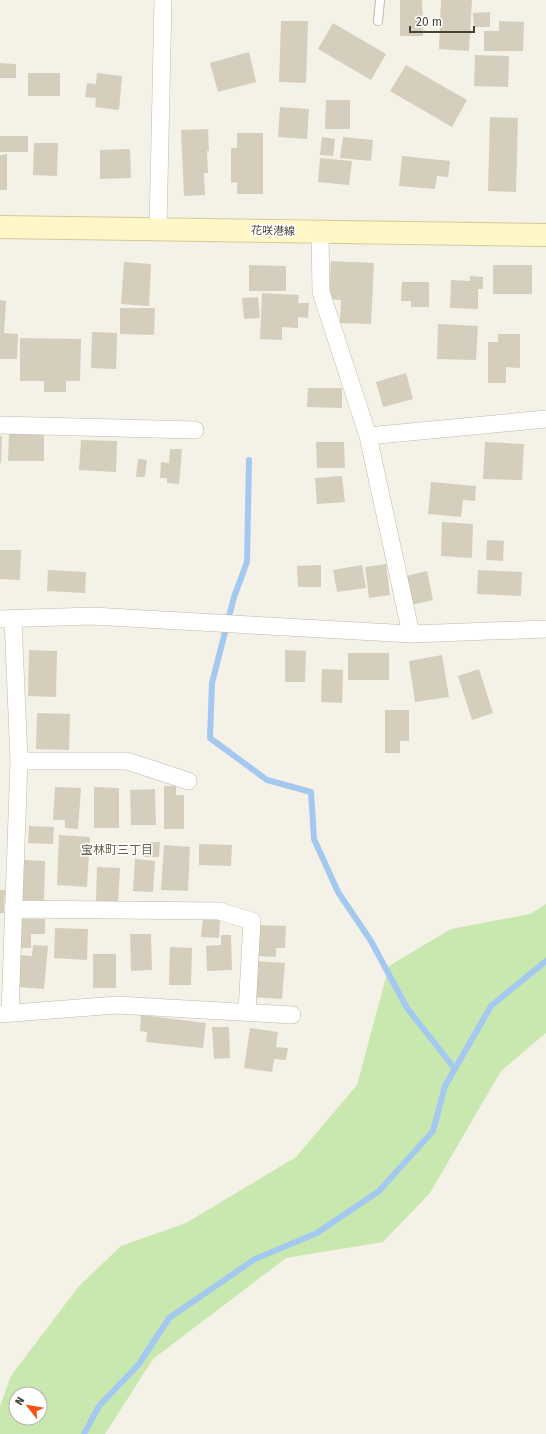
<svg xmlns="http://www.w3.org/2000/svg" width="546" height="1434" font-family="'Fira Sans','Noto Sans JP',sans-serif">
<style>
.green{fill:#c9e8b0;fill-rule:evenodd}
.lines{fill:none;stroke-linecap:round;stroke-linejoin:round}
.stream{stroke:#a4c9f1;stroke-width:6}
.building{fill:#d5cebd}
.service-casing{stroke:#bfbaaa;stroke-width:10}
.minor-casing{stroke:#bfbaaa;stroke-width:18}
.secondary-casing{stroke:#d4ca97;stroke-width:24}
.service{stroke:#fff;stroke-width:8}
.minor{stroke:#fff;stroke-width:17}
.secondary{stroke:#fff7c7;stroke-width:22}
.labels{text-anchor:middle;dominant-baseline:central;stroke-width:3;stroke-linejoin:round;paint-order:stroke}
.street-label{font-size:11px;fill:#474236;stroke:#fff}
.neighbourhood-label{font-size:12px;fill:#6a614d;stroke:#fff}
</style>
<rect width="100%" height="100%" fill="#f4f1e7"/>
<!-- green -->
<path class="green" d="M546 904V1033L501 1071 430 1193 383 1242 286 1258 153 1359 105 1434H0V1406L11 1376 79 1286 121 1246 186 1223 296 1157 357 1085 389 966 451 929 530 914ZM16 1394H40V1418H16Z"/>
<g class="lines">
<!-- stream -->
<path class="stream" d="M249 460 247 562 234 597 212 683 210 738 267 780 311 792 314 839 338 892 371 941 407 1008 455 1069
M84 1434 99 1406 139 1364 169 1318 255 1259 317 1233 379 1191 433 1131 445 1086 491 1006 546 961"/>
</g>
<!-- building -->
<path class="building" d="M400 0H422L423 36H400Z
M441 0H472L469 51 439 49Z
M490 12V27H474L473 13Z
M281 21H308L306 83 279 82Z
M499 21 524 22 523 51H484V31H499Z
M333 23 386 54 371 80 318 49Z
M249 52 256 82 218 92 210 63Z
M475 55 509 56 508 87 474 86Z
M0 63 16 64V78H0Z
M406 65 467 100 452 127 390 91Z
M28 73H60V96H28Z
M97 73 122 76 119 110 95 107 96 98 85 97 87 83 96 84Z
M326 100H350V129H325Z
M280 107 309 109 307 139 278 137Z
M490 117 518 118 516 192 488 191Z
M208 129 209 151H207L208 173H204L205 195 184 196 181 130Z
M237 133H263V194H237V182L231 183V148H237Z
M0 136H28V152H0Z
M322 137 335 139 333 156 320 155Z
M343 137 373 140 371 161 340 158Z
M34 143H58L57 176 33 175Z
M130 149 131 178 100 179V150Z
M7 154V190H0V155Z
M402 156 450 161 448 177 437 176 435 189 399 186Z
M320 158 352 161 349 185 318 182Z
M331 261 374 263 371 324 340 323 341 300 329 299Z
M124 262 151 264 149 306 121 304Z
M249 265 286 266V291H249Z
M493 265H532V294H493Z
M470 276 483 277V289H478V309L450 308 451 280 470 281Z
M402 282H429V307H411V301H401Z
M262 293 299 295 298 303H309L308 318 298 317V328L282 327V340L260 339Z
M258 297 260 318 244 319 242 298Z
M0 300 6 301 4 333 18 334 17 359H0Z
M120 308H155L154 335 120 334Z
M438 324 478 326 476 360 437 359Z
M92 332 117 333 116 369 91 368Z
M498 334H520V368L506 367V383H488V342H498Z
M20 338 81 339 80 381H66V392H44V381H20Z
M406 373 413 399 383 407 376 382Z
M308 388H342V408L307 407Z
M9 434H44V461H8Z
M0 436H2L1 463H0Z
M81 440 117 441 116 472 79 470Z
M316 442H344L345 468H317Z
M485 442 524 444 522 480 483 479Z
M170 449H182L179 484 167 483V478H160L161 462 169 463Z
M138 459 147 460 145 477H136Z
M342 476 345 502 317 504 315 478Z
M431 482 476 486 475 501 463 500 461 517 428 514Z
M442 522 473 524 472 558 441 556Z
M487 540 504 541 503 561 486 560Z
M0 550H21L20 580 0 579Z
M386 564 390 595 369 598 365 567Z
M321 565V587H298L297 566Z
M362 565 366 588 337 592 333 570Z
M48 570 86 572 85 593 47 591Z
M478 570 522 572 521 596 477 594Z
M427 571 433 600 412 605 406 576Z
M29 650 57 651 56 697 28 696Z
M285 650 306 651 305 682H285Z
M348 653H389V680H348Z
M442 655 449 697 415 702 409 661Z
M322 669 343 670 342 703 321 702Z
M479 669 493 713 472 720 458 676Z
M385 710H409V741H400V753H385Z
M37 713 70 714 69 750 36 749Z
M164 786H176V795H184V829H164Z
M55 787 81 788 78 829 65 828V820H53Z
M94 787 119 788V828H94Z
M155 789 156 825H131L130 790Z
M29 826 54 827 53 844 28 843Z
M59 835 90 837 87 887 57 885Z
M144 842H160L159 857H144Z
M199 844 232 845 231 866 199 865Z
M164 845 190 847 188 891 161 890Z
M135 859 155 861 153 892 133 891Z
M23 860 45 861 44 902H22Z
M97 867 120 868 118 903 96 902Z
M0 890H5L4 913H0Z
M21 919H45V934H31V948H21Z
M203 919 220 920 219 938 201 937Z
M259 925 286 926 285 948H276V957L257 956Z
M55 928 88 929 87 960 54 958Z
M130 934H151L152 970 131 971Z
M221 935H231L232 970 207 971 206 946 221 945Z
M33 945 48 946 44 989 18 987 20 955 32 956Z
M170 947 192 948 191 985H169Z
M93 954H116V988H93Z
M255 961 285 963 282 999 252 997Z
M141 1015 206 1023 203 1048 146 1042 147 1032 140 1031Z
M212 1027H229L230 1058 214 1059Z
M250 1028 278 1032 276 1047 288 1048 286 1060 274 1059 272 1072 244 1068Z"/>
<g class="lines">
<!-- service casing -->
<g class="service-casing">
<path id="service" d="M378 21 380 0"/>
</g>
<!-- minor casing -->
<g class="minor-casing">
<path id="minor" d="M158 229 163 0
M320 232 321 292 368 436 411 634
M0 425 195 430
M368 436 546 419
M0 619 92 616 411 634 546 629
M19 761H127L188 781
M13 909 219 911 252 921 247 1012
M10 1013 19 761 13 619
M0 1014 117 1005 292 1015"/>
</g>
<!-- secondary casing -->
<g class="secondary-casing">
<path id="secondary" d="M0 227 546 235"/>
</g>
<!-- service -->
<use href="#service" class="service"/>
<!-- minor -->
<use href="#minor" class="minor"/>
<!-- secondary -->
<use href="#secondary" class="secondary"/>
</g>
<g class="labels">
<!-- street labels -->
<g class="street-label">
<text transform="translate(273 231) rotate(1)">花咲港線</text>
</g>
<!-- neighbourhood labels -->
<g class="neighbourhood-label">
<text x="117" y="850">宝林町三丁目</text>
</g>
</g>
<!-- north arrow -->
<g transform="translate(28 1406) rotate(301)"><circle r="19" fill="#ffffff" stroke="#b5b3af"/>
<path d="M0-3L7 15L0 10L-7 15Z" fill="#fb5118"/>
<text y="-6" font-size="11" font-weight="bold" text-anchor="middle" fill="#474236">N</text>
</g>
<!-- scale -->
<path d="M410 26v6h64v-6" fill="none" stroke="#474236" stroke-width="2"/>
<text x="416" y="26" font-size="12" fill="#474236" stroke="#ffffff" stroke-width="3" paint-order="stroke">20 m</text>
</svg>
